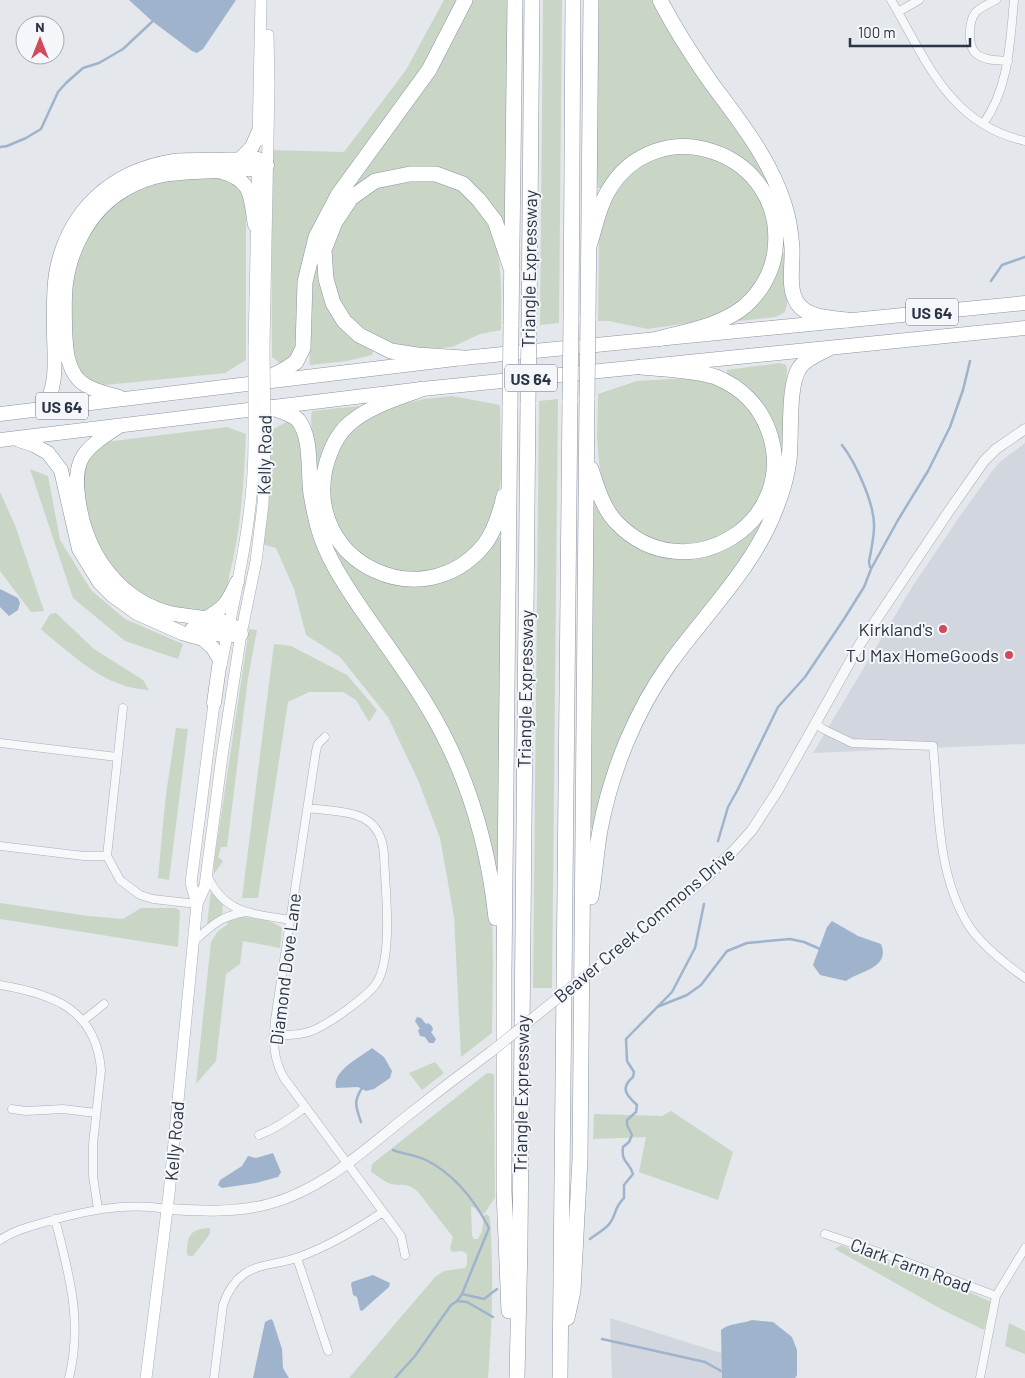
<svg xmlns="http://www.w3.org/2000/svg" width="1025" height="1378" font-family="Barlow,sans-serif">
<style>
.built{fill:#d2d6de}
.green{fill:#c9d6c5}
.water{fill:#9fb4cc}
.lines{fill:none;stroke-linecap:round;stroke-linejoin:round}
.stream{stroke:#9fb4cc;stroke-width:2.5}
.minor-casing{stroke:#a9aeb7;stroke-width:9}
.tertiary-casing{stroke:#a9aeb7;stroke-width:11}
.secondary-casing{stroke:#a9aeb7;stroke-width:12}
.trunk-casing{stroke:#8b94a3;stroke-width:15}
.motorway-casing{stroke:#8b94a3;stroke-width:16}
.minor{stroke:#f7f8fa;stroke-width:8}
.tertiary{stroke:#f7f8fa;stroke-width:10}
.secondary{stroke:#fff;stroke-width:11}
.trunk{stroke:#fff;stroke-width:14}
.motorway{stroke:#fff;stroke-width:15}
.tertiary-bridge-casing{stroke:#a9aeb7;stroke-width:11;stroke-linecap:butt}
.secondary-bridge-casing{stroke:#a9aeb7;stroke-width:12;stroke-linecap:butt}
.motorway-bridge-casing{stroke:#8b94a3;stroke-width:16;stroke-linecap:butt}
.tertiary-bridge{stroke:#f7f8fa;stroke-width:10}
.secondary-bridge{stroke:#fff;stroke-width:11}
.motorway-bridge{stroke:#fff;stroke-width:15}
.poi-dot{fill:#d1495b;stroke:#f4f6f9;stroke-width:2}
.labels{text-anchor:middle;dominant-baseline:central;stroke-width:4;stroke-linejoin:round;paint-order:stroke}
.shield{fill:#f4f6f9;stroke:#676e7b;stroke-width:1}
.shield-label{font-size:16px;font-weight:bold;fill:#2b3445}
.street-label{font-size:18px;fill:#2b3445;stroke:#f4f6f9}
.poi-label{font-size:18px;fill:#2b3445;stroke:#f4f6f9;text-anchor:end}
</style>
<rect width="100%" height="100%" fill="#e4e7ec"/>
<!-- built -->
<path class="built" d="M1025 443V744L813 753 912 587 958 519 993 470 1001 461Z
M610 1318 788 1374V1378H612Z"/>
<!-- green -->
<path class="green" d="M444 0H459L423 68 329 199 297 345 292 358 281 364 272 357 271 150 344 152 406 70Z
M470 0H510L508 229H503L489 203 421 168 345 199Z
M543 0H562L559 323 540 325Z
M596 0H654L747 139 770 182 766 184 726 150 629 159 612 174 602 188H598L594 144Z
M669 152 725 160 759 190 772 225 766 269 740 305 701 321 648 329 609 321H598L599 235 604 211 629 171Z
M221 177 245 191 246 207V360L225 373 105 385 91 382 80 374 70 346V287L85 237 102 216 121 200 143 187 166 180Z
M394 180C406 181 435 179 445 182 507 206 501 276 501 330L480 334 452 347 418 350 379 343 347 318 329 279 333 235 355 201 373 188Z
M780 253H785L787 304 785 312 776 317 739 321 738 318Z
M319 258 349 335 373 351 372 355 347 361 310 365 307 303 310 281Z
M780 363 786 365 787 370 782 469 780 456 727 374V370Z
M688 378 713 381 728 387 757 415 770 453 765 492 745 523 712 543 659 544 631 530 611 506 603 484 599 463 597 436 598 394 637 381Z
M452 396 500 405 501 479 497 506 488 531 456 563 413 575 372 565 338 532 326 491 328 471 349 430 392 406 424 399Z
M558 399 552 988H533L539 401Z
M359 406V409L317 482H314L311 417 312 411Z
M288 421 300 433 307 498 385 652 438 735 475 828 492 917 493 961 492 1033 461 1057 454 917 440 838 418 780 388 717 340 657 306 635 294 589 276 548 262 544 270 431Z
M227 427 246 434C244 482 241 530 229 577 228 584 227 594 224 600 206 629 147 598 127 584 120 578 112 569 107 562 95 546 91 528 87 509 79 479 77 462 105 442Z
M30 469 48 476 60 540 91 590 125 619 183 644 178 659 125 641 73 598Z
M0 492 15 525 44 611 31 612 0 571Z
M591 497H596L602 510 677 556 763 514 768 515 752 547 675 649 596 828H590Z
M495 537H500L504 571 501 882H497L480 811 370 613 329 543 332 542 340 552 427 583Z
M56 613 94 649 143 680 149 690C106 688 76 658 44 632L41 629 50 614Z
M249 629 257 630 248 678 227 847H221L218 857 223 861 214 874V863Z
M274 644 291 646 347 675 377 710 369 722 356 700 343 692H309L288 702 258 898H242Z
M176 728 188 729 169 880 158 878 166 794Z
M211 892 223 904 222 915 207 924Z
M0 903 88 916 123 919 141 908H176L180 911 178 947 0 919Z
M243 917C256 919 271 919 282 928L280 948 243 941 240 964 226 974 216 1061 196 1084 211 942 218 931 228 924 226 920 233 918Z
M435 1062 444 1073 422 1090 409 1073Z
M487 1073 494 1074 495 1198 484 1214 471 1206 472 1236 474 1239H478L482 1231 484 1216 486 1214 489 1216 490 1219C494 1273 492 1325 488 1378H349L435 1277 444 1271 465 1268 467 1264V1254L462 1251 452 1252 450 1248 453 1237 418 1192C404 1180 400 1188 388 1183 382 1180 376 1175 371 1172L372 1164Z
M671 1111 733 1152 718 1200 639 1172 646 1137 593 1139 594 1114 662 1116Z
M210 1228V1234L193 1256H189L187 1254C187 1234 191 1229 210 1228Z
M841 1245 965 1290 991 1302 984 1330 943 1310 835 1249Z
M1009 1323 1025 1331V1354L1005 1346Z"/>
<!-- water -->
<path class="water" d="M129 0H236L203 49 197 53 192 51 152 21Z
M0 589 18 598 20 603 18 610 9 616 0 607Z
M832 921 858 936 881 944C891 968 859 971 846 981L820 975 813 965 827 927Z
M417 1017 421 1018 426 1024 428 1023 432 1026 433 1030 431 1032 436 1039 434 1043H429L425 1037 420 1036 418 1030 420 1029 415 1021Z
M372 1048 384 1057 392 1071 390 1078 374 1089 366 1091 358 1087 336 1088C332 1071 359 1058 372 1048Z
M273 1153 281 1172 278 1177 256 1183 222 1188 218 1185 220 1180 242 1166 248 1156 256 1158Z
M373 1275 390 1283 389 1287 362 1311 360 1310 357 1297 353 1295 351 1284 352 1282Z
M271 1319 273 1321 282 1349 283 1368 289 1378H253L265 1322Z
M752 1320 773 1322 792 1337 797 1350V1375L795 1378H722L721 1330C729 1323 742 1324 752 1320Z"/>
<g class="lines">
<!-- stream -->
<path class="stream" d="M0 147 7 146 26 138 41 129 58 92 66 83 83 68 99 63 123 49 155 19
M991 281 1002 265 1025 257
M842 445C856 463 875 505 874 527 874 538 871 550 869 562L870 567
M718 841 728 807 737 791 778 707 805 677 844 619 864 587 871 569 898 520 928 471 950 427 963 390 970 361
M657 1007 687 995 701 985 727 951 747 943 790 939 804 942 820 949
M361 1122C356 1107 353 1102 362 1088
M393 1150C403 1154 416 1155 426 1160 454 1174 475 1201 489 1228L462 1294
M590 1239C596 1234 605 1230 610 1223 617 1214 613 1209 624 1198V1185L633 1174C629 1161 621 1163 623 1147L629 1142 632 1135 627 1125V1120L636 1112 637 1105C626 1095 620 1088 633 1077L634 1072 627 1061 626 1039 672 992 695 948 704 904
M457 1301 467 1302 493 1317
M602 1339 705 1362 721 1371
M395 1378 415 1356 451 1305 457 1301 462 1294 484 1299 497 1289"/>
<!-- minor casing -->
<g class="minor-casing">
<path id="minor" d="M891 0C927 61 949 124 1025 141
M996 0C990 3 981 7 976 12 968 21 967 49 978 55 986 61 998 60 1008 61
M898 12 919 0
M983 124C1009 88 1010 43 1014 0
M123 708 107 856 120 880 140 895 153 899 197 904
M815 723 823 729 852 743 933 746C939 805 936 874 969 926 981 944 1007 965 1025 978
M325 737 318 744 316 751 275 1020C273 1041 273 1059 284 1078L401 1236 405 1255
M0 743 117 757
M0 846 84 856H107
M207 875C225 915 252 913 290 920
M192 943C211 926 220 916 246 912
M0 985C53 994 96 1009 101 1070L93 1144V1176L98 1209
M84 1020 104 1004
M274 1035C306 1036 315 1032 341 1014 353 1005 367 996 376 984 394 957 385 888 384 855 381 809 345 813 308 808
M12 1109 26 1111 63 1109 96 1113
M259 1135C277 1128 290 1119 304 1108
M55 1219C69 1274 83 1321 69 1378
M825 1234 893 1257 996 1296
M0 1240C13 1231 28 1227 42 1223 84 1211 124 1202 167 1209
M297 1258 328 1351
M214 1378 223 1305C227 1293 233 1282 244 1274 260 1263 281 1264 299 1257 329 1246 356 1230 383 1212
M980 1378 996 1296 1025 1248"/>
</g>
<!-- tertiary casing -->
<g class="tertiary-casing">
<path id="tertiary" d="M599 965 705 879 737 847 752 830 778 790 860 644 949 511 984 461 996 449 1025 429
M167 1209C202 1211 235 1213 269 1204 321 1190 361 1153 402 1120 432 1096 462 1073 492 1051"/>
</g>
<!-- secondary casing -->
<g class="secondary-casing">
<path id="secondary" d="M258 141 261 0
M264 346 269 85 268 35
M254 348 258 160
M221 666C235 592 254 519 254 443
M197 904 205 886 222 756 241 634 256 561 263 504 265 442
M146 1378 169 1194 197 904 191 883 215 696"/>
</g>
<!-- trunk casing -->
<g class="trunk-casing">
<path id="trunk" d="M240 159 252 147 258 133
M222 172C254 181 250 198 255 225
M42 409C59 388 54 357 54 331 54 312 53 293 56 274 67 211 111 171 174 161 182 160 192 160 201 160 220 160 239 159 258 159L267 165C253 172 241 168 227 169 223 169 219 171 215 171 181 173 156 171 124 190 91 209 71 247 66 283 64 298 65 314 65 329 66 346 66 365 78 379 88 390 106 393 119 397
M0 414 463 358 1025 303
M118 427C83 450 72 458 79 503 87 555 120 602 174 614 185 616 223 619 230 624 234 626 238 631 241 634
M0 440 422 389 1025 328
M19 440 34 445 48 453 61 470 79 549 100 583 112 595 137 613 182 633 203 639 213 648 220 660 214 703
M204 619C224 609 228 602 237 582
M192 629 226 636 241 634"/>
</g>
<!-- motorway casing -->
<g class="motorway-casing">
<path id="motorway" d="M660 0C675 29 693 57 712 84 740 122 771 160 785 207 789 219 791 235 792 248 793 266 787 289 798 304 808 318 831 318 847 320
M589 246C595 229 598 209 607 193 655 106 787 151 775 250 773 271 761 292 745 306 721 326 687 331 657 339
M588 319 591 0
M571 321 573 0
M529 325 532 0
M511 326 515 0
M463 358 417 355 391 351 359 335 344 321 333 303 326 279 324 250 335 222 351 198 375 181 410 174H436L463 184 479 200 495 221 512 271
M260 382 282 371 296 362 303 348 305 282 316 237 338 195 429 70 465 0
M422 389C398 398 370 406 350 423 337 434 329 453 325 469 305 563 423 619 484 545 495 531 500 513 504 496
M271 407C279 411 291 413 298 420 312 436 308 473 311 494 313 505 315 516 318 527 326 556 343 582 360 607 382 639 406 671 426 704 466 769 488 842 496 918
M591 469C597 487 603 509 617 523 686 594 803 522 768 429 759 405 740 387 716 377 696 370 663 369 641 367
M591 897C595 875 596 852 600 830 611 772 635 712 670 663 706 613 754 567 776 508 782 493 787 476 789 460 792 437 787 385 800 367 807 358 818 354 828 349
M509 1311 504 1191V971L510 406
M567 1318 573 1291 580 1159 587 398
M517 1378 520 1242 528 404
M560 1378 570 400"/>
</g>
<!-- minor -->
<use href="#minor" class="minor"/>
<!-- tertiary -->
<use href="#tertiary" class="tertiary"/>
<!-- secondary -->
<use href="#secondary" class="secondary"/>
<!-- trunk -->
<use href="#trunk" class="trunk"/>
<!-- motorway -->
<use href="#motorway" class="motorway"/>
<!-- tertiary-bridge casing -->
<g class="tertiary-bridge-casing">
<path id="tertiary-bridge" d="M492 1051 599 965"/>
</g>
<!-- secondary-bridge casing -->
<g class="secondary-bridge-casing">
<path id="secondary-bridge" d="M264 346 265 442
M254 348V443"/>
</g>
<!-- motorway-bridge casing -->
<g class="motorway-bridge-casing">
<path id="motorway-bridge" d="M587 398 588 319
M570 400 571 321
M528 404 529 325
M510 406 511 326"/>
</g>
<!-- tertiary-bridge -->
<use href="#tertiary-bridge" class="tertiary-bridge"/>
<!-- secondary-bridge -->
<use href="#secondary-bridge" class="secondary-bridge"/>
<!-- motorway-bridge -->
<use href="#motorway-bridge" class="motorway-bridge"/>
</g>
<!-- markers -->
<g class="poi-dot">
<circle cx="943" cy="629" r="5"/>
<circle cx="1009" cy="655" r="5"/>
</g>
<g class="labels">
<!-- shield labels -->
<g class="shield">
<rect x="906" y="298.5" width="52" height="27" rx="4"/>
<rect x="505" y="364.5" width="52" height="27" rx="4"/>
<rect x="36" y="392.5" width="52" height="27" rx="4"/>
</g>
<g class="shield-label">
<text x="932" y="312">US 64</text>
<text x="531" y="378">US 64</text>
<text x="62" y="406">US 64</text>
</g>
<!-- street labels -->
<g class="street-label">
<text transform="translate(529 269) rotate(-89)">Triangle Expressway</text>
<text transform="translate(264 455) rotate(-89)">Kelly Road</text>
<text transform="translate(525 689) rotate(-89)">Triangle Expressway</text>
<text transform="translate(644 925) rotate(-40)">Beaver Creek Commons Drive</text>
<text transform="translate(285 969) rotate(-83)">Diamond Dove Lane</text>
<text transform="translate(521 1094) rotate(-89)">Triangle Expressway</text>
<text transform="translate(174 1141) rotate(-85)">Kelly Road</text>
<text transform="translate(911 1265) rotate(20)">Clark Farm Road</text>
</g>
<!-- poi labels -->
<g class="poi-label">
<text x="933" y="629">Kirkland's</text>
<text x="999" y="655">TJ Max HomeGoods</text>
</g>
</g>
<!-- north arrow -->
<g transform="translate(40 40)"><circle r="24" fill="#f4f6f9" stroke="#a4a8b1"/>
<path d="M0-4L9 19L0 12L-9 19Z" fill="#d1495b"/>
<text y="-8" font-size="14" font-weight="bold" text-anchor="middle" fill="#2b3445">N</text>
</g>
<!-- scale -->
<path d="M850 38v8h120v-8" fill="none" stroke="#2b3445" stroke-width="2.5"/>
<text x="858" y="38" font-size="15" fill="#2b3445" stroke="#f4f6f9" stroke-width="4" paint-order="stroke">100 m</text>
</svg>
